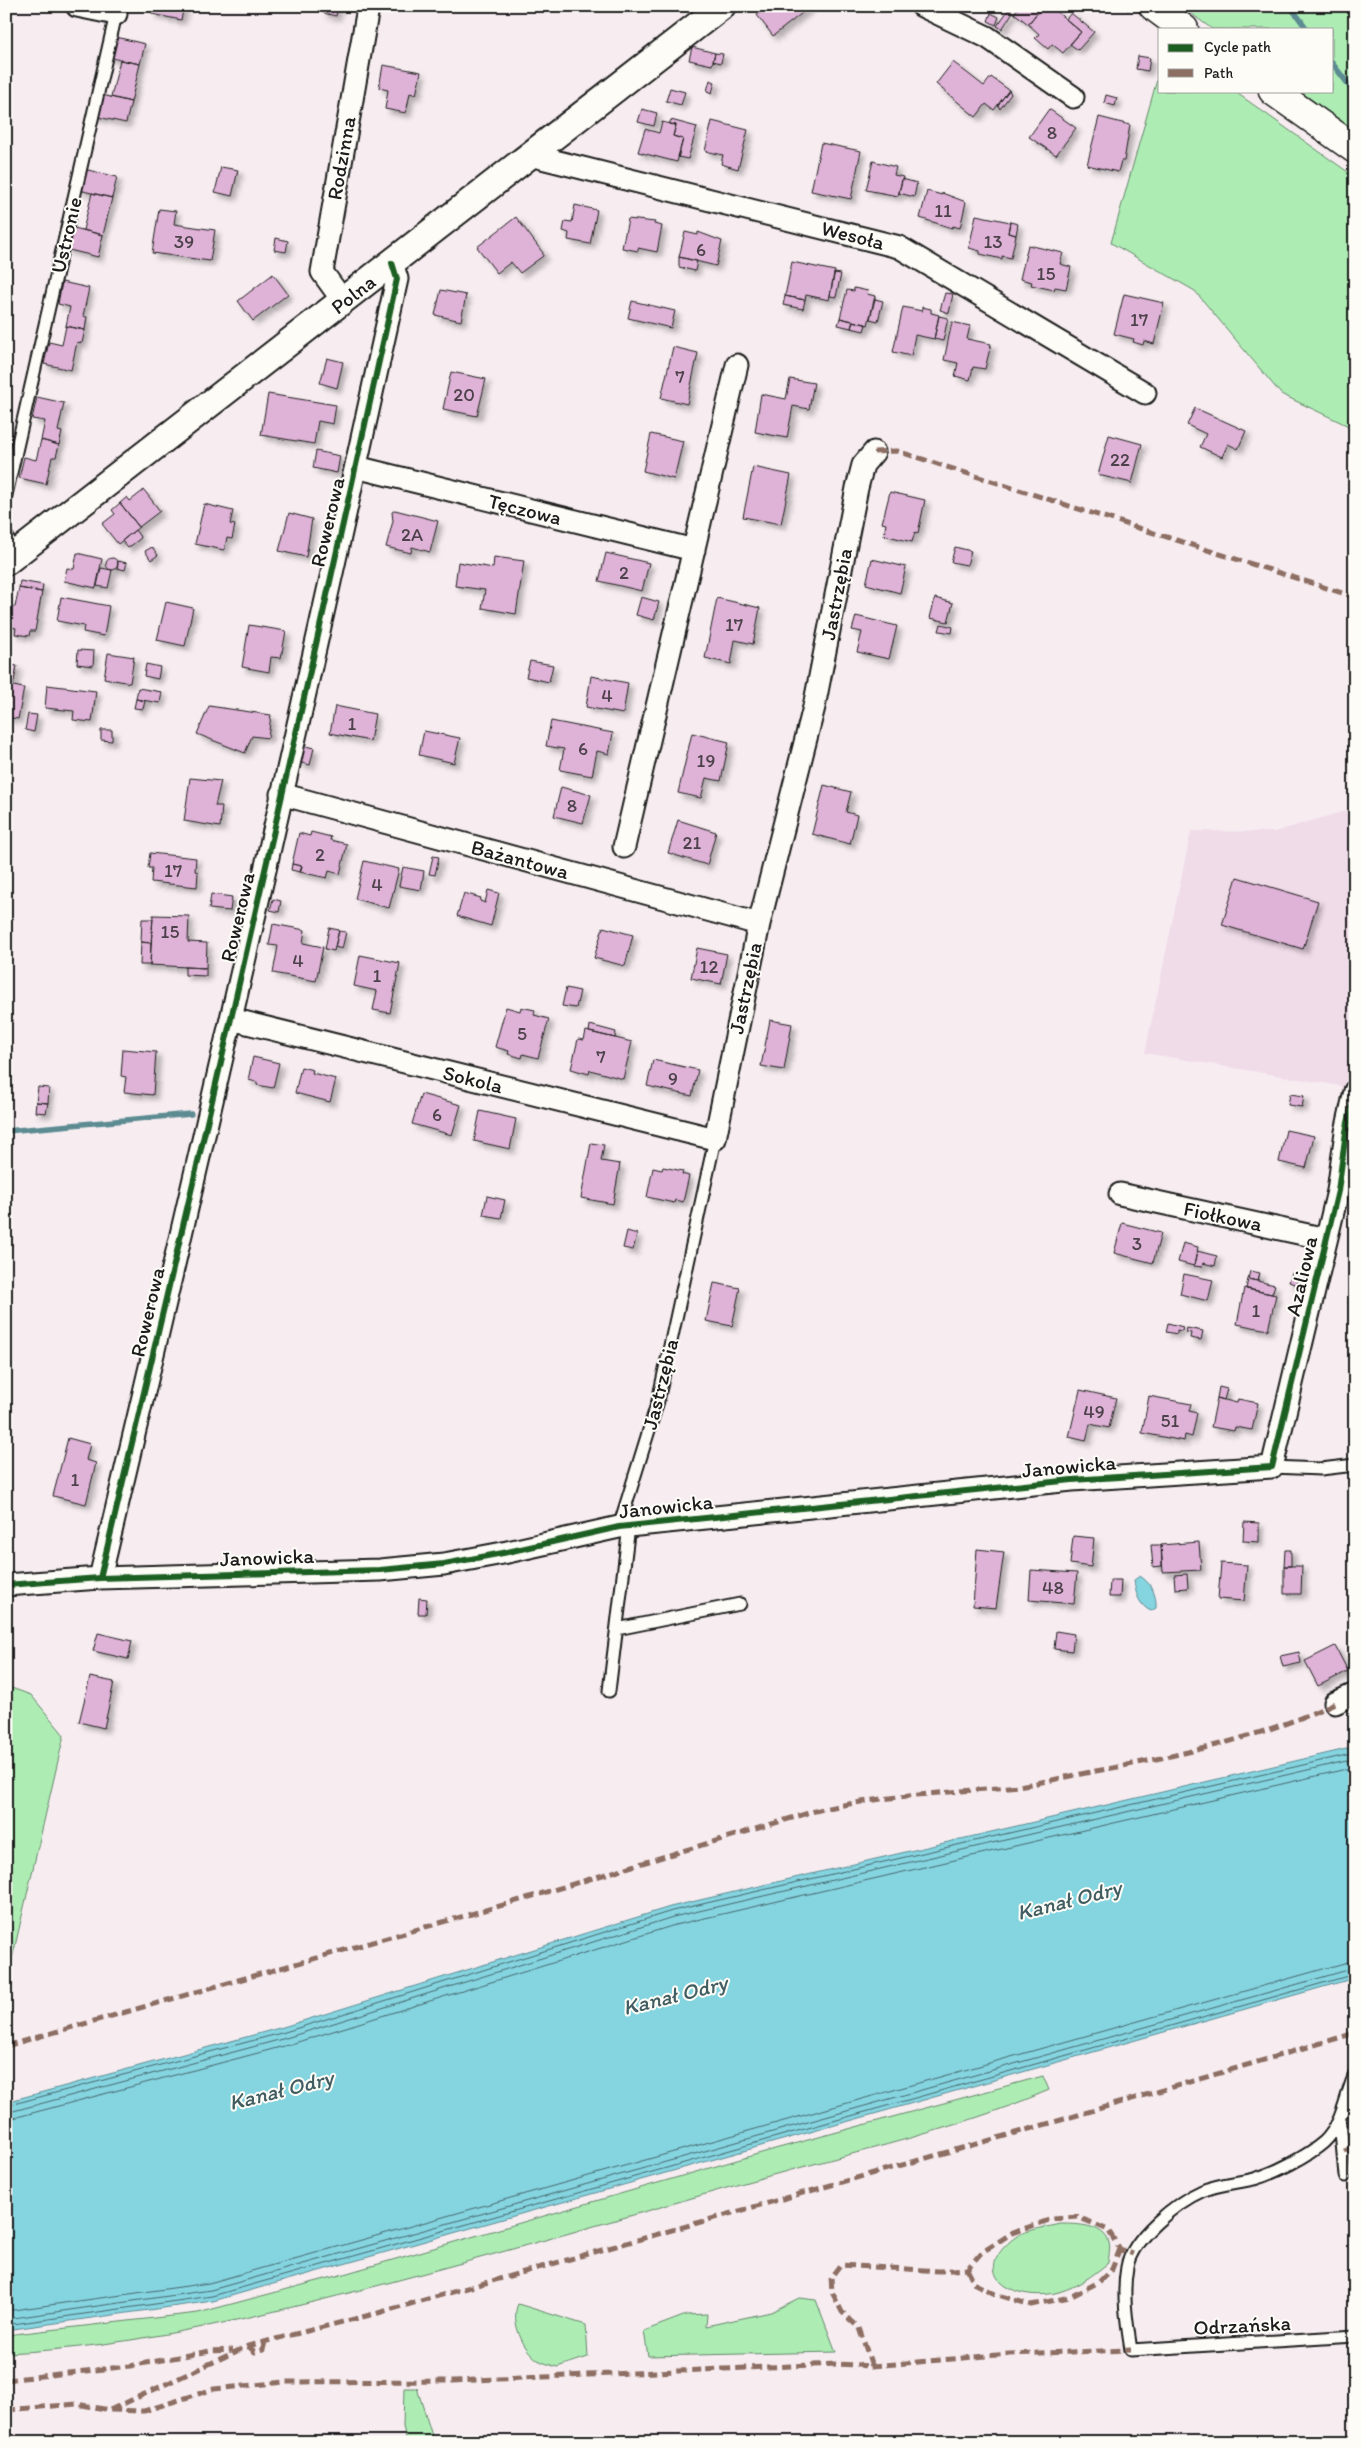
<svg xmlns="http://www.w3.org/2000/svg" width="1361" height="2448" font-family="Itim,sans-serif">
<style>
.built{fill:#f0dbe9}
.green{fill:#adedb4;stroke:#648468}
.water{fill:#85d5e1;stroke:#5b8b92}
.lines{fill:none;stroke-linecap:round;stroke-linejoin:round}
.shore{stroke:#46666b;stroke-width:1}
.stream{stroke:#5b8b92;stroke-width:5.5}
.building{fill:#dfb2d7;stroke:#1c1c1c;filter:url(#shadow)}
.service-casing{stroke:#1c1c1c;stroke-width:15}
.minor-casing{stroke:#1c1c1c;stroke-width:25}
.tertiary-casing{stroke:#1c1c1c;stroke-width:30}
.secondary-casing{stroke:#1c1c1c;stroke-width:31}
.path{stroke:#1c1c1c;stroke-width:3;stroke-dasharray:1 4;stroke-linecap:butt}
.service{stroke:#fdfcf7;stroke-width:11}
.minor{stroke:#fdfcf7;stroke-width:21}
.tertiary{stroke:#fdfcf7;stroke-width:26}
.secondary{stroke:#fdfcf7;stroke-width:28}
.quiet{stroke:#8d6e63;stroke-width:5;stroke-dasharray:10 5;stroke-linecap:butt}
.cycleway-casing{stroke:#fdfcf7;stroke-width:9}
.cycleway{stroke:#1b5e20;stroke-width:6}
.labels{text-anchor:middle;dominant-baseline:central;stroke-width:4;stroke-linejoin:round;paint-order:stroke}
.number-label{font-size:19px;fill:#4d424b}
.street-label{font-size:21px;fill:#1c1c1c;stroke:#fdfcf7}
.water-label{font-size:22px;font-style:italic;fill:#415d61;stroke:#fdfcf7}
</style>
<defs>
<filter id="shadow"><feDropShadow dx="4.5" dy="4.5" stdDeviation="2.5" flood-color="#0004"/></filter>
</defs>
<rect width="100%" height="100%" fill="#f7edf1"/>
<filter id="ink" filterUnits="userSpaceOnUse"><feTurbulence type="fractalNoise" baseFrequency=".02" numOctaves="2"/><feDisplacementMap in="SourceGraphic" scale="10" xChannelSelector="R" yChannelSelector="G"/><feConvolveMatrix kernelMatrix="1 2 1 2 8 2 1 2 1" color-interpolation-filters="sRGB"/></filter>
<g filter="url(#ink)">
<!-- built -->
<path class="built" d="M1355 808V1119L1341 1086 1145 1053 1191 831 1274 832Z"/>
<!-- green -->
<path class="green" d="M1181 6H1355V131L1299 91H1332V29H1212Z
M1160 69V91H1234L1355 177V429L1281 394 1195 291 1111 243Z
M6 1686 31 1695 64 1735 6 1985Z
M1043 2076 1049 2090C945 2135 831 2157 723 2189 610 2222 497 2254 384 2284 260 2316 135 2347 6 2353V2335L198 2313 344 2274 775 2149Z
M1061 2224C1076 2224 1104 2224 1109 2243 1111 2249 1108 2258 1108 2263 1092 2276 1079 2286 1059 2292 1015 2304 964 2274 1017 2236 1028 2229 1049 2227 1061 2224Z
M799 2298 816 2300 836 2352 648 2356 644 2331 686 2315 707 2314 706 2326 771 2312Z
M518 2304 586 2325 588 2357 557 2367C551 2365 543 2363 538 2360 523 2350 510 2321 518 2304Z
M404 2388H417L434 2442H407L403 2427Z"/>
<!-- water -->
<path class="water" d="M1140 1576C1151 1583 1157 1595 1156 1608L1151 1611C1139 1606 1135 1592 1134 1580Z
M1355 1747V1978L213 2301 6 2330V2102L283 2027 670 1907Z"/>
<g class="lines">
<!-- shore -->
<path class="shore" d="M6 2106 285 2032 672 1911 1355 1753
M6 2113 286 2038 673 1917 1355 1759
M6 2120 288 2045 675 1925 1355 1767
M6 2311 209 2283 1355 1960
M6 2319 211 2290 1355 1968
M6 2325 212 2296 1355 1974"/>
<!-- stream -->
<path class="stream" d="M1290 6 1307 29
M1332 63 1355 93
M6 1131 191 1114"/>
</g>
<!-- building -->
<path class="building" d="M154 6H184L181 20 152 14Z
M325 6H338L336 16 323 13Z
M768 6H811L773 36 757 15Z
M1020 6H1043L1028 24 1014 13Z
M1043 6H1050L1081 32 1063 53 1052 44 1048 49 1035 38 1039 34 1028 24Z
M1009 9 1013 12 1002 29 997 26Z
M991 13 999 17 996 25 988 21Z
M1071 13 1094 32 1078 50 1070 44 1081 32 1066 19Z
M112 36 145 44 140 64 107 57Z
M692 47 715 53 712 65 689 60Z
M715 53 723 54 721 63 713 61Z
M1138 56 1150 58 1148 71 1136 69Z
M120 60 140 64 131 102 111 97Z
M953 62 984 86 991 77 1009 90 994 110 986 104 976 117 936 84Z
M383 65 421 72 416 95 410 93 406 113 385 109 388 90 379 88Z
M710 80 715 82 712 93 707 91Z
M670 88 685 92 681 105 666 101Z
M1009 90 1011 94 1000 109 998 105Z
M98 94 131 102 126 123 93 116Z
M1106 95 1117 98 1115 106 1104 103Z
M642 109 657 113 654 126 638 122Z
M1049 109 1076 128 1056 155 1029 137Z
M1099 117 1130 125 1124 161H1121L1118 172 1087 165Z
M671 120 697 127 688 159 678 157 683 139 673 136 676 125 669 124Z
M712 121 748 130 738 169 721 164 723 155 705 151Z
M662 122 676 125 673 136 683 139 677 162 638 152 645 129 659 133Z
M821 143 861 151 851 199 811 191Z
M873 161 896 167 894 175 903 177 898 196 866 190Z
M221 167 238 170 232 196 215 192Z
M84 169 117 177 112 198 79 190Z
M902 179 917 183 914 197 899 193Z
M927 191 942 195V193L966 202 960 228 953 226 952 228 920 218Z
M92 193 112 198 103 235 83 230Z
M575 205 597 210 590 244 568 240 569 233 563 231 565 221 572 222Z
M159 209 176 211 174 224 215 230 210 261 152 253Z
M976 215 1010 222 1008 233 1016 235 1011 258 1002 256V259L980 254V251L969 248Z
M516 217 543 253V256L520 273 511 262 497 273 477 247Z
M628 219 655 222 654 224 662 226 657 252 638 248V251L622 248Z
M1010 222 1018 224 1016 235 1008 233Z
M70 227 103 235 98 257 65 249Z
M685 232 698 235V232L722 241 716 266 679 257Z
M276 238 288 241 286 252 274 250Z
M1028 245 1063 253 1060 264 1071 267 1066 289 1055 287 1054 290 1031 285 1032 282 1020 279Z
M679 257 697 261 695 271 679 267Z
M792 262 835 271 829 300 806 295 805 300 785 296Z
M834 273 841 274 836 297 830 296Z
M273 274 288 294 253 321 238 301Z
M62 282 89 288 83 316 87 317 85 330 66 326 70 307 58 304Z
M854 288 868 291 867 294 875 296 868 325 840 318 847 290 854 291Z
M441 290 466 295 461 321 435 315Z
M945 293 953 294 949 313 940 310Z
M1124 294 1164 303 1154 344 1144 341 1143 345 1133 342 1134 339 1114 334Z
M785 296 805 300 803 309 783 305Z
M875 299 883 301 878 321 870 319Z
M632 301 675 311 671 328 628 318Z
M903 307 922 311V307L931 309V313L939 315 934 339 915 335 911 356 893 352Z
M939 316 948 318 943 341 934 339Z
M840 318 853 321 851 328 838 325Z
M853 321 866 324 864 331 851 328Z
M952 322 970 326 967 339 991 344 985 369 973 367 970 380 955 376 958 363 944 360Z
M66 326 85 330 82 343 77 342 71 370 44 364 49 342 62 345Z
M673 347 698 353 687 404 661 398Z
M327 358 343 362 337 388 320 383Z
M451 372 486 379 477 416 443 409Z
M790 379 814 383 809 409 793 406 787 438 755 432 761 394 786 399Z
M268 394 336 405 333 424 318 421 314 444 261 435Z
M37 397 64 403 58 431 62 432 59 445 41 440 45 421 32 419Z
M1195 408 1246 431 1238 449 1228 444 1222 457 1200 447 1206 434 1187 425Z
M651 434 683 441 674 479 643 471Z
M1109 435 1142 444 1132 483 1098 475Z
M41 440 59 445 56 457H52L46 484 19 478 24 457 36 460Z
M316 451 340 456 337 473 313 468Z
M753 467 791 475 781 524 743 517Z
M144 490 160 511 139 527 120 503 127 497 130 501Z
M890 492 925 500 918 533 915 532 912 542 884 535 886 524 882 523Z
M120 503 139 527 118 544 102 524 115 514 112 510Z
M204 504 233 511 230 524 235 525 232 539 227 538 224 550 195 544Z
M395 510 438 521 430 552 412 547 411 553 386 547 393 521 392 512Z
M289 513 312 519 306 557 279 551Z
M135 530 141 538 128 548 122 541Z
M152 547 158 555 151 560 145 551Z
M955 547 971 551 967 565 951 562Z
M77 553 102 559 96 588 64 581 67 568 74 569Z
M606 553 649 563 642 591 599 581Z
M494 557 524 561 516 614 482 608 485 590 455 586 458 562 493 568Z
M106 564a6 6 0 1 1 12 0a6 6 0 1 1-12 0Z
M872 559 906 567 900 593 866 584Z
M118 561 127 563 125 570 117 568Z
M101 568 112 570 108 588 97 586Z
M20 581 43 585 42 592 19 588Z
M19 588 42 592 35 631H30L29 636 15 634 16 628 6 626 8 606 15 607Z
M61 597 109 606 104 636 83 632 84 626 57 621Z
M641 597 659 602 654 620 636 615Z
M717 598 760 608 753 644 735 640 731 664 705 658Z
M935 598 953 603 948 622 930 618Z
M166 602 193 608 185 646 157 640Z
M856 616 897 626 889 659 857 652 862 632 852 630Z
M941 624 953 627 952 633 939 631Z
M249 625 286 631 281 658 271 657 269 672 242 667Z
M78 650 94 651 93 666 77 664Z
M108 653 134 657 130 683 104 678Z
M530 661 553 665 549 682 526 677Z
M6 664 17 666 13 686 24 688 18 719 6 717Z
M146 664 160 667 158 679 144 676Z
M591 676 628 683 623 714 586 707Z
M47 685 96 691 92 722 73 720 74 711 45 708Z
M138 688 162 692 160 703 136 699Z
M136 699 145 701 143 709 134 708Z
M209 706 271 715 268 738 252 736 245 753 197 734Z
M335 706 375 714 370 741 330 733Z
M28 714 37 715 34 732 25 730Z
M551 721 613 733 609 754 597 751 592 776 560 770 564 749 546 746Z
M101 730H112V741L101 740Z
M424 731 460 738 454 763 419 755Z
M692 733 729 742 721 781 706 778 701 798 678 793Z
M301 745 314 748 310 765 298 762Z
M190 778 221 781 215 806H222L220 827 184 821Z
M824 785 851 792 846 812 857 815 850 844 812 834Z
M561 787 591 795 583 823 554 816Z
M678 820 716 832 707 865 668 853Z
M311 832 331 837 330 840 347 844 340 874 329 871 327 878 300 872 302 866 292 864 299 833 310 836Z
M150 853 196 858 195 871 198 872 197 887 151 882 152 868H148Z
M433 856 439 857 435 875 429 874Z
M364 861 399 869 389 908 355 899Z
M292 864 302 866 300 872 291 870Z
M403 867 424 871 421 890 399 886Z
M1237 877 1318 901 1303 949 1222 925Z
M488 890 499 893 491 926 457 916 464 893 481 898 480 901 485 903Z
M211 894 232 897 230 911 209 909Z
M273 899 281 901 279 912 270 910Z
M153 915 189 916 188 942 207 943 206 968 150 965Z
M142 919H153L151 943 141 942Z
M273 924 305 930 303 943 323 947 316 981 273 973 278 946 269 945Z
M603 927 633 935 625 966 594 958Z
M329 928 339 930 334 951 325 949Z
M339 931 346 932 342 949 335 947Z
M141 942 151 943 150 965H140Z
M697 948 727 954 721 984 691 978Z
M360 955 400 963 390 1013 373 1010 377 991 354 986Z
M185 967 206 968V976L185 975Z
M566 988 580 991 576 1008 562 1006Z
M506 1007 520 1011 521 1007 535 1010 534 1015 549 1019 538 1058 523 1054 522 1058 508 1054 509 1051 495 1047Z
M770 1020 792 1024 784 1070 761 1066Z
M590 1025 616 1032 615 1038 589 1032Z
M586 1031 632 1042 623 1079 590 1070 589 1074 571 1069 578 1039 584 1040Z
M123 1049 156 1052 153 1095 124 1092 126 1077 121 1076Z
M253 1057 279 1063 273 1088 257 1085V1082L248 1080Z
M653 1060 698 1070 692 1096 647 1086Z
M301 1067 313 1070 312 1073 336 1079 330 1102 295 1093Z
M38 1087 49 1088 48 1103 36 1102Z
M421 1094 461 1105 452 1135 412 1124Z
M1290 1094 1304 1096 1302 1107 1288 1105Z
M36 1102 48 1103 46 1113 35 1112Z
M480 1111 516 1119 510 1149 474 1141Z
M1286 1130 1314 1136 1306 1168 1279 1162Z
M591 1143 604 1145 601 1161 620 1164 613 1204 581 1198Z
M663 1167 683 1171 682 1174 689 1176 683 1202 675 1200 674 1203 647 1197 653 1168 662 1170Z
M487 1196 505 1200 501 1218 483 1215Z
M1122 1223 1161 1233 1153 1263 1114 1253Z
M627 1231 637 1234 633 1250 623 1248Z
M1183 1243 1198 1247 1194 1266 1178 1262Z
M1197 1251 1217 1256 1215 1266 1203 1263 1202 1267 1194 1266Z
M1250 1271 1260 1273 1258 1281 1248 1279Z
M1292 1273 1300 1275 1297 1285 1289 1282Z
M1184 1274 1213 1280 1208 1301 1180 1294Z
M1248 1279 1275 1285 1272 1294 1246 1289Z
M714 1283 740 1288 732 1326 706 1321Z
M1244 1288 1276 1295 1268 1330 1237 1324Z
M1168 1323 1183 1327 1182 1331 1177 1330V1334L1166 1332Z
M1187 1328 1203 1331 1201 1340 1190 1338 1191 1333 1186 1332Z
M1219 1387 1227 1389 1224 1400 1217 1398Z
M1080 1390 1116 1398 1109 1428 1090 1424 1086 1441 1069 1437Z
M1149 1396 1191 1404 1189 1411 1197 1413 1192 1437 1185 1435 1184 1441 1142 1433Z
M1217 1398 1237 1403 1238 1399 1258 1403 1252 1430 1235 1427 1234 1431 1211 1427Z
M68 1438 90 1444 86 1460 96 1463 86 1504 53 1496Z
M1244 1522 1259 1523V1542L1243 1541Z
M1073 1536 1094 1538 1091 1567 1070 1564Z
M1199 1542 1201 1570 1163 1572 1161 1545Z
M1151 1545H1161L1162 1566 1153 1567Z
M977 1549 1004 1552 996 1608 973 1606Z
M1285 1550H1291V1566H1284Z
M1221 1563 1247 1565 1244 1601 1218 1599Z
M1284 1566H1302L1301 1594H1284Z
M1031 1570 1077 1573 1074 1604 1029 1600Z
M1187 1574 1188 1588 1175 1589 1174 1575Z
M1110 1580H1121L1120 1597H1109Z
M419 1598 427 1599 426 1614H418Z
M1056 1631 1074 1634 1072 1651 1054 1649Z
M98 1633 132 1641 128 1659 93 1651Z
M1335 1646 1348 1671 1318 1686 1305 1661Z
M1299 1652 1301 1663 1283 1667 1280 1656Z
M90 1677 114 1682 104 1728 79 1722Z"/>
<g class="lines">
<!-- service casing -->
<g class="service-casing">
<path id="service" d="M6 495 116 14
M6 535 17 554
M1272 1467 1321 1469 1355 1465
M619 1527 658 1401 715 1139
M617 1629 740 1604
M609 1691 629 1526
M1355 2074C1345 2096 1343 2124 1324 2142 1308 2156 1275 2173 1254 2179 1237 2183 1218 2184 1202 2191 1177 2202 1132 2238 1127 2267 1122 2294 1127 2324 1131 2350L1355 2336
M1340 2120 1345 2176"/>
</g>
<!-- minor casing -->
<g class="minor-casing">
<path id="minor" d="M77 6 116 14
M922 6 987 37 1073 97
M530 155 899 247 1145 393
M343 301 322 272 368 8
M356 467 694 550
M281 794 759 924
M624 847 737 365
M231 1019 715 1139 759 924 814 707 857 488 863 465 874 452
M1120 1194 1326 1239
M100 1578C203 1146 302 713 397 279L392 263
M6 1585 100 1578 380 1570 444 1564 503 1553 619 1527 1072 1480 1272 1467 1338 1191 1346 1132 1355 1091
M1335 1703 1355 1694"/>
</g>
<!-- tertiary casing -->
<g class="tertiary-casing">
<path id="tertiary" d="M6 562 722 6"/>
</g>
<!-- secondary casing -->
<g class="secondary-casing">
<path id="secondary" d="M1153 6 1184 29
M1273 91 1355 149"/>
</g>
<!-- path -->
<path class="path" d="M1124 6 1131 11"/>
<!-- service -->
<use href="#service" class="service"/>
<!-- minor -->
<use href="#minor" class="minor"/>
<!-- tertiary -->
<use href="#tertiary" class="tertiary"/>
<!-- secondary -->
<use href="#secondary" class="secondary"/>
<!-- quiet -->
<path class="quiet" d="M874 452 897 451 1355 597
M6 2046 510 1903 815 1811C882 1795 950 1793 1018 1786 1047 1782 1077 1774 1107 1769 1185 1754 1263 1737 1335 1703
M1344 2151 1355 2147
M967 2269 975 2284 995 2294 1031 2305 1070 2297 1099 2282 1112 2269 1120 2249
M248 2346 255 2352 263 2350 265 2342
M872 2366 859 2328 842 2312 832 2292 831 2277 840 2265 940 2271 967 2269 981 2253 1012 2233 1052 2219 1078 2217 1108 2230 1120 2249 1133 2254
M6 2380 130 2366 210 2351 233 2350
M6 2410 77 2404 110 2410 144 2411 214 2389 283 2382 453 2381 836 2364 872 2366 1009 2354 1131 2350
M110 2410 248 2346 378 2313 524 2272 1061 2120 1355 2033"/>
<!-- cycleway casing -->
<g class="cycleway-casing">
<path id="cycleway" d="M100 1578C203 1146 302 713 397 279L392 263
M6 1585 100 1578 380 1570 444 1564 503 1553 619 1527 1072 1480 1272 1467 1338 1191 1346 1132 1355 1091"/>
</g>
<!-- cycleway -->
<use href="#cycleway" class="cycleway"/>
</g>
</g>
<g class="labels">
<!-- number labels -->
<g class="number-label">
<text x="1052" y="132">8</text>
<text x="943" y="210">11</text>
<text x="184" y="241">39</text>
<text x="993" y="241">13</text>
<text x="701" y="249">6</text>
<text x="1046" y="273">15</text>
<text x="1139" y="319">17</text>
<text x="680" y="376">7</text>
<text x="464" y="394">20</text>
<text x="1120" y="459">22</text>
<text x="412" y="534">2A</text>
<text x="624" y="572">2</text>
<text x="734" y="624">17</text>
<text x="607" y="695">4</text>
<text x="352" y="723">1</text>
<text x="583" y="748">6</text>
<text x="706" y="760">19</text>
<text x="572" y="805">8</text>
<text x="692" y="842">21</text>
<text x="320" y="854">2</text>
<text x="173" y="870">17</text>
<text x="377" y="884">4</text>
<text x="170" y="931">15</text>
<text x="298" y="960">4</text>
<text x="709" y="966">12</text>
<text x="377" y="975">1</text>
<text x="522" y="1033">5</text>
<text x="601" y="1056">7</text>
<text x="673" y="1078">9</text>
<text x="437" y="1114">6</text>
<text x="1137" y="1243">3</text>
<text x="1256" y="1310">1</text>
<text x="1094" y="1411">49</text>
<text x="1170" y="1420">51</text>
<text x="75" y="1479">1</text>
<text x="1053" y="1587">48</text>
</g>
<!-- street labels -->
<g class="street-label">
<text transform="translate(341 158) rotate(-80)">Rodzinna</text>
<text transform="translate(66 235) rotate(-77)">Ustronie</text>
<text transform="translate(853 235) rotate(14)">Wesoła</text>
<text transform="translate(353 294) rotate(-38)">Polna</text>
<text transform="translate(525 509) rotate(14)">Tęczowa</text>
<text transform="translate(327 522) rotate(-77)">Rowerowa</text>
<text transform="translate(836 594) rotate(-79)">Jastrzębia</text>
<text transform="translate(520 859) rotate(15)">Bażantowa</text>
<text transform="translate(237 917) rotate(-77)">Rowerowa</text>
<text transform="translate(745 988) rotate(-78)">Jastrzębia</text>
<text transform="translate(473 1079) rotate(14)">Sokola</text>
<text transform="translate(1223 1216) rotate(12)">Fiołkowa</text>
<text transform="translate(1301 1276) rotate(-77)">Azaliowa</text>
<text transform="translate(147 1312) rotate(-77)">Rowerowa</text>
<text transform="translate(660 1384) rotate(-76)">Jastrzębia</text>
<text transform="translate(1069 1466) rotate(-5)">Janowicka</text>
<text transform="translate(666 1506) rotate(-6)">Janowicka</text>
<text transform="translate(267 1557) rotate(-2)">Janowicka</text>
<text transform="translate(1242 2325) rotate(-3)">Odrzańska</text>
</g>
<!-- water labels -->
<g class="water-label">
<text transform="translate(1069 1900) rotate(-14)">Kanał Odry</text>
<text transform="translate(675 1995) rotate(-14)">Kanał Odry</text>
<text transform="translate(281 2090) rotate(-14)">Kanał Odry</text>
</g>
</g>
<!-- margin -->
<rect width="1361" height="2448" fill="none" stroke="#fdfcf7" stroke-width="25"/>
<rect x="12" y="12" width="1336" height="2423" fill="none" stroke="#1c1c1c" stroke-width="2" filter="url(#ink)"/>
<!-- legend -->
<rect x="1158" y="28" width="175" height="65" fill="#fdfcf7" stroke="#a3a29f"/>
<rect x="1168" y="44" width="25" height="8" fill="#1b5e20" stroke="#a3a29f"/>
<text x="1204" y="52" font-size="15" fill="#1c1c1c">Cycle path</text>
<rect x="1168" y="69" width="25" height="8" fill="#8d6e63" stroke="#a3a29f"/>
<text x="1204" y="78" font-size="15" fill="#1c1c1c">Path</text>
</svg>
